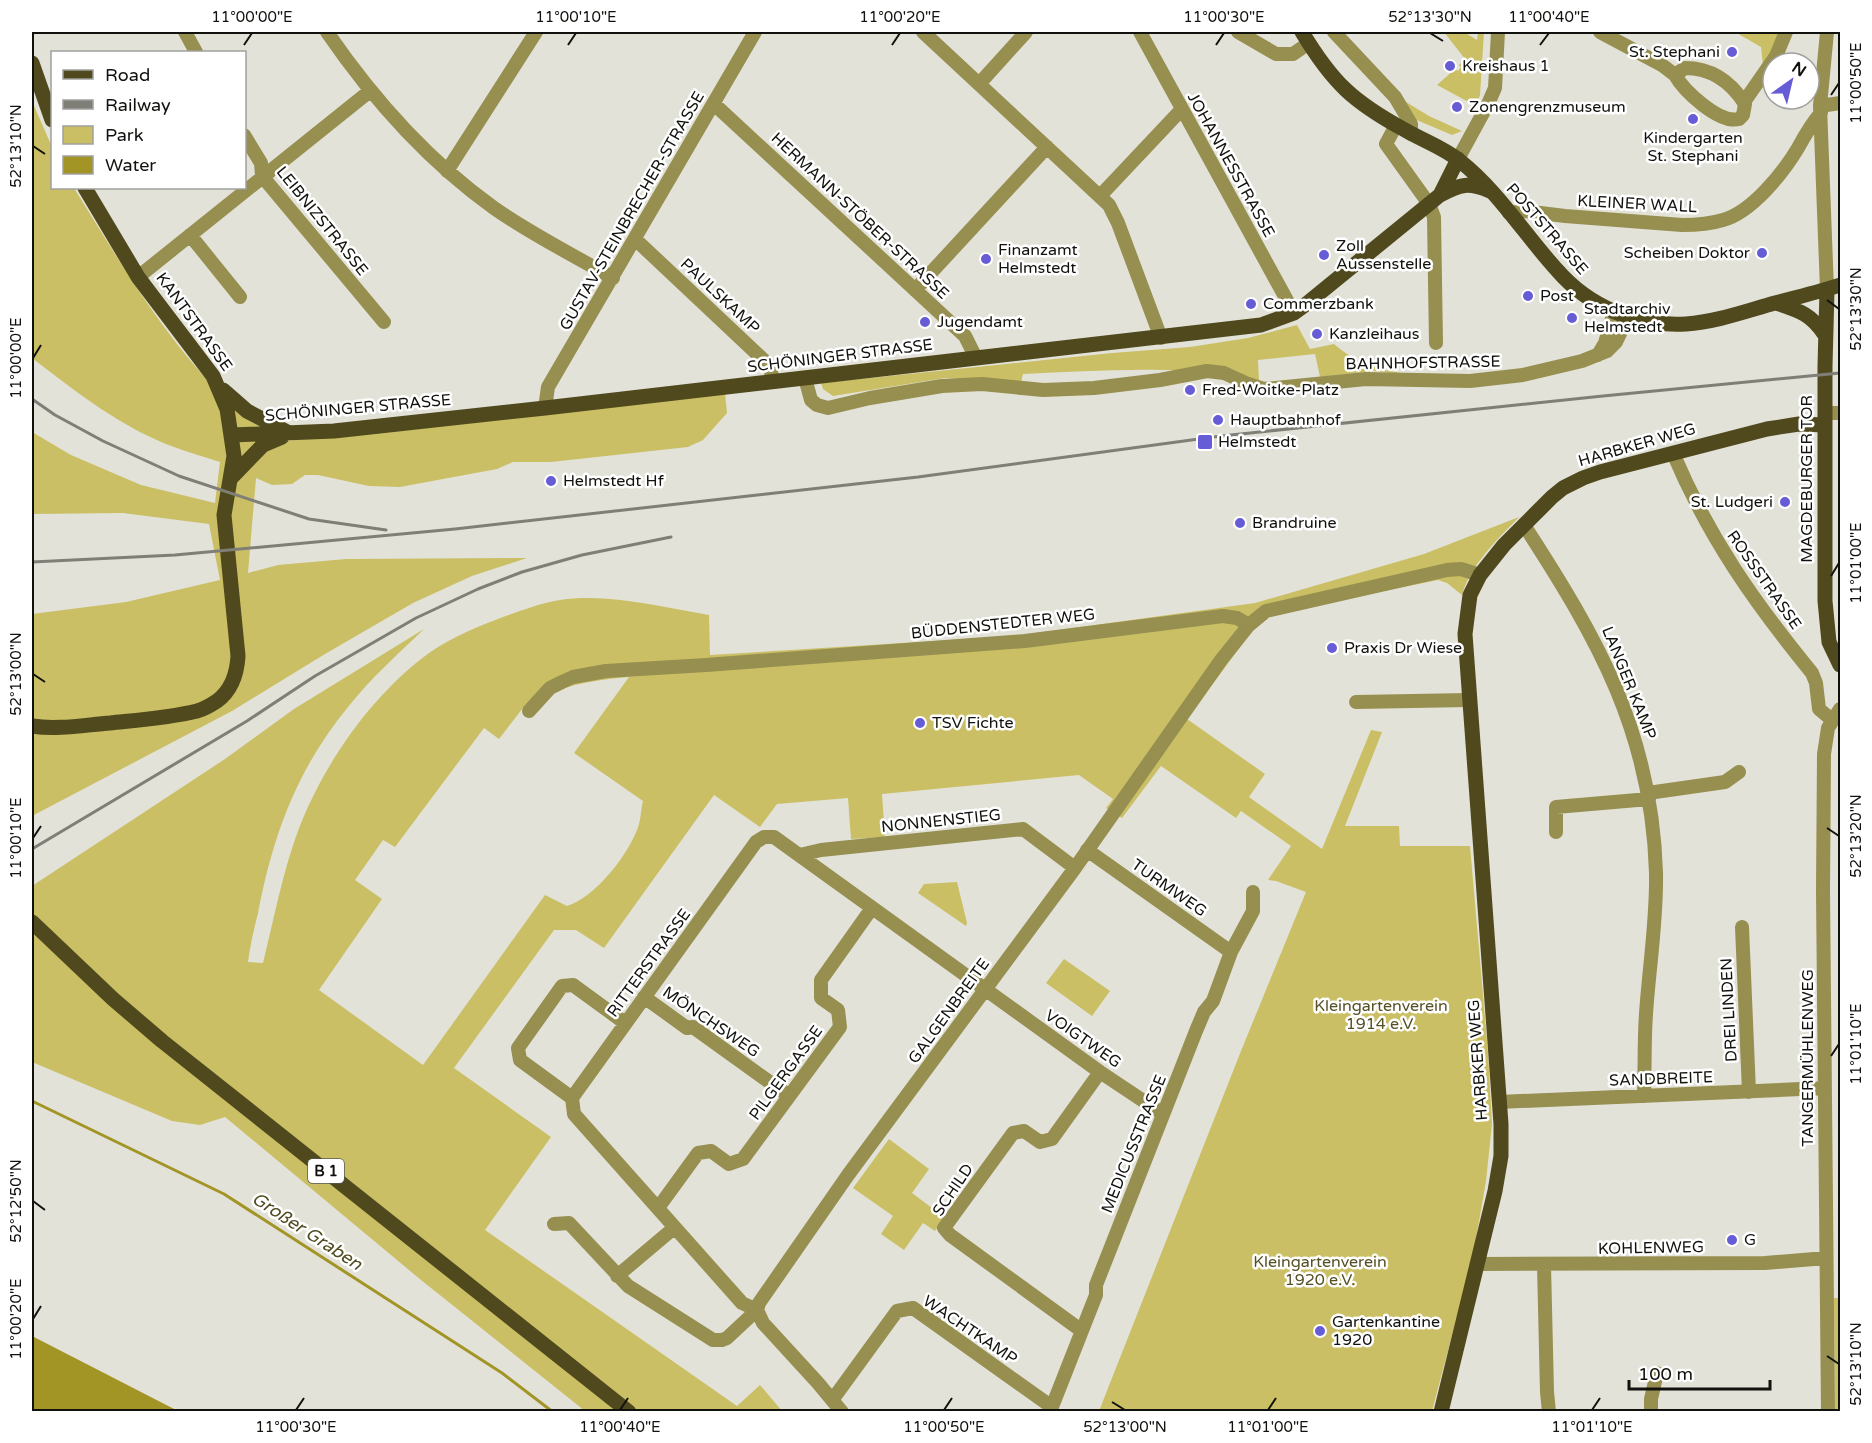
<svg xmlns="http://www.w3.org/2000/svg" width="1872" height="1443" font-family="'Varela Round',sans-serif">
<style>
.green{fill:#cabf64;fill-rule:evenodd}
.water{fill:#a29526}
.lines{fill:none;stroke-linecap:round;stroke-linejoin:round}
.stream{stroke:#a29526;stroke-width:3}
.minor{stroke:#968f50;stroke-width:14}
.major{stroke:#4f491d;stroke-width:15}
.rail{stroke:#7f7f78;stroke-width:3}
.ticks{fill:none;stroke:#11110d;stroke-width:2}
.poi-dot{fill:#665cd5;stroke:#fff;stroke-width:2}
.labels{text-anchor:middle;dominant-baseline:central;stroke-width:5;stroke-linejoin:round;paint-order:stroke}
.shield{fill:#fff;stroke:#585856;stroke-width:1.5}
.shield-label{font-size:15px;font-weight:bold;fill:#11110d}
.poi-label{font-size:16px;fill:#11110d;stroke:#fff;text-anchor:start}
.street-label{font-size:16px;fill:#11110d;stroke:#fff}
.park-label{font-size:16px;fill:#555025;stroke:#fff}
.water-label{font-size:18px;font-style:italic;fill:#514c21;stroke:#fff}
.neatline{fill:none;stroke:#11110d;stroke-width:2}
.ticks-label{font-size:15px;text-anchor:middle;fill:#11110d}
</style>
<rect width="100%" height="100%" fill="#e3e2d9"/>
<!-- green -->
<path class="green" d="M1341 32 1406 102 1429 116 1462 131 1452 135 1412 118Z
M1444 32H1464L1477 40 1478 32H1484L1480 95 1476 106 1437 85 1455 69 1458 71 1461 67 1459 65 1465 59Z
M1735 32H1779L1775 47 1763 65 1761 47Z
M32 101 52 147V188H74C123 267 170 348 239 412 252 424 271 432 286 441L725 393 727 413 703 440 688 447 551 462H513L497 469 400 487 369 486 318 475H305L292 484 272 485 256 478 248 573 278 565 346 559 527 558 472 576 413 603 325 654 232 711 32 816V614L126 602 220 580 209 524 123 513 32 514V432L71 455 141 485 215 503 220 462C199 455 179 450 159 441 113 421 71 388 32 358Z
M1297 325 1310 349 1334 344C1356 363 1377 369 1405 374L1373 371 1320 377 1315 354 1258 360 1259 381C1229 370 1195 371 1162 370 1116 369 1069 372 1023 374L1021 382 945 378 833 396 823 389 821 383 1112 353 1190 347 1248 338Z
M1519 517C1498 539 1470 565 1462 595L1447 583 1438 580 1242 620 1243 643 1187 719 1265 774 1249 797 1322 849 1371 730 1382 732 1345 826H1399L1400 846H1470L1488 1052 1492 1124 1486 1181 1473 1256 1432 1411H1099L1241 1051 1306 892 1276 881 1268 880 1291 846 1241 811 1236 818 1161 766 1122 818 1106 808 1113 799 1079 775 882 794 885 837 851 839 848 798 777 804 760 827 714 795 604 948 576 930H554L454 1068 551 1137 485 1230 737 1406 760 1385 782 1411H585L421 1280 225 1117 200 1125 172 1121 32 1062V886L225 759 294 709 424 629C398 654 370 679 348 707 297 769 273 835 258 913 254 929 250 946 248 962L263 963C276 911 285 858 307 809 334 750 376 692 429 653 452 637 477 627 503 617 521 611 540 603 560 600 609 593 660 607 709 615L710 655 1014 636 1255 603 1424 554ZM629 677 574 753 643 801C641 808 641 817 639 824 631 852 595 898 567 906L545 895 423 1065 319 990 382 899 355 880 383 840 395 847 484 728 499 739 526 704 536 710C542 704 549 696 557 691 578 682 606 679 629 677Z
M957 882 967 923 966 926 918 893 924 884Z
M1064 959 1110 991 1092 1016 1046 983Z
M889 1139 929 1169 912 1193 944 1217 935 1231 923 1223 904 1250 881 1234 893 1216 853 1188Z
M1834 1298H1840V1411H1835Z"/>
<!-- water -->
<path class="water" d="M32 1336 178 1411H32Z"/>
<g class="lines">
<!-- stream -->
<path class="stream" d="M32 1101 224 1194 502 1373 553 1412"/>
<!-- minor -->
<path class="minor" d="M185 32 196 52
M327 32C373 99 427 160 494 208 531 234 573 255 613 278
M923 32 1109 205 1118 223 1161 338
M1140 32 1294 313
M1238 32 1276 54H1293L1309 43
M1334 32 1395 97 1411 124V134
M1600 32 1662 65 1675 75
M1827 32 1820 106 1827 290
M1685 68C1712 68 1731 82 1745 104L1743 115 1739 119C1719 124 1684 91 1675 75Z
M979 84 1026 32
M1744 102 1776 56 1786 32
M714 104 965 336 976 358
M1820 106 1840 103
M1396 125 1386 144 1429 204 1434 217 1436 343
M244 135 261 163 262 176 384 322
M1458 159 1488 104 1495 88 1498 32
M447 171 536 32
M1100 196 1182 109
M1509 213 1524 211 1565 216 1682 225C1696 225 1710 224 1723 220 1752 212 1783 173 1798 148 1805 135 1811 124 1821 113
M190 235 240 297
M635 239 770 366 773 382
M138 277 370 91
M915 290 1047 147
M1598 355 1605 343 1614 312
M805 378 811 400 817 405 828 408 870 398 942 386 982 384 1043 390 1094 388 1160 380 1207 371 1224 373 1248 384 1264 389 1366 379 1470 381 1523 375 1582 361 1607 351 1616 342 1628 317
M545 408 548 387 755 32
M1825 413H1840
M1673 453C1709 538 1754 602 1812 673L1816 683 1819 709 1832 720
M1524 525C1598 639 1652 733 1656 873 1657 920 1649 968 1646 1014 1644 1041 1645 1069 1644 1096
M1356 702 1469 700
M529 711 550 688 562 682 573 677 606 671 706 665 1025 641 1223 616 1237 618 1249 625
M1648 793 1725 782 1739 772
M1556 832V807L1649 799
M1087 850 1231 952
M800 855 821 850 1023 829 1075 868
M1742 927 1749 1092
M644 997 687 1028 693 1027 789 1096
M572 1098 520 1060 518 1048 562 986 573 985 625 1023
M1499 1102 1824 1088
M658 1208 698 1153 711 1151 729 1164 743 1159 840 1027 838 1010 821 998V980L872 908
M554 1224 569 1223 628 1286 713 1340H722L727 1338 757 1310 742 1303 574 1114 572 1098 756 842 764 837H774L1100 1072 1163 1114
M1477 1264 1765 1263 1826 1258
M1544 1265 1547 1392 1549 1412
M617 1276 674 1228
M1082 1331 950 1235 944 1228 1013 1133 1024 1131 1040 1142 1052 1139 1100 1072
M833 1399 897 1311 913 1308 1052 1407
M842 1412 818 1383 763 1323 757 1310 759 1303 848 1175 1075 868 1221 660 1249 625 1266 611 1447 570 1461 569 1480 575
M1050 1412 1096 1295V1285L1196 1031 1204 1012 1213 1001 1231 952 1253 911V892
M1651 1412V1399L1657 1373
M1828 1412 1823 891 1824 754 1828 728 1840 709"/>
<!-- major -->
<path class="major" d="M1302 32C1332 82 1353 102 1405 130 1424 141 1444 148 1460 161 1498 191 1525 235 1557 270 1589 307 1637 327 1686 324 1716 322 1746 311 1775 303 1797 297 1819 292 1840 285
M32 63 52 120
M1440 195C1461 184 1468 182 1490 191
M1827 290 1825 366V601L1829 642 1840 665
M1776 303C1800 311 1811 314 1825 335
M223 390 247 411 287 432
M232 435 334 431 545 408 1261 325 1294 313 1305 305 1440 195 1458 159
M232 477 263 445 282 437
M32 726C57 730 84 725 110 723 139 720 168 718 197 711 204 709 211 705 217 701 232 690 237 673 238 656L224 515 234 456 227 409 213 376 138 277 85 188
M32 922 113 999 162 1041 629 1412
M1441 1412 1495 1191 1501 1156V1124L1465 634 1470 595 1480 575 1504 545 1552 497 1563 488 1583 478 1600 472 1767 429 1799 424 1825 425"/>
<!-- rail -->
<path class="rail" d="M32 399 55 415 103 441 179 476 309 519 386 530
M32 562 175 555 455 529 918 477 1221 436 1603 396 1840 373
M32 849 247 721 315 676 416 618 478 589 522 572 582 555 671 537"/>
</g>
<!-- ticks -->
<path class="ticks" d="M1430 33 1443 41M244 45 252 33M568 45 576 33M892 45 900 33M1216 45 1224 33M1540 45 1549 33M1831 95 1839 83M33 146 45 154M1827 300 1839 309M33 358 41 345M1831 576 1839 563M33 674 45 682M1827 828 1839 836M33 838 41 826M1831 1056 1839 1044M33 1201 45 1210M33 1319 41 1306M1827 1356 1839 1364M1112 1402 1125 1410M296 1410 304 1398M620 1410 628 1398M944 1410 952 1398M1268 1410 1276 1398M1592 1410 1600 1398"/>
<!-- markers -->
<g class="poi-dot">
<circle cx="1732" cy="52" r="6"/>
<circle cx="1450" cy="66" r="6"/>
<circle cx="1457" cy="107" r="6"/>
<circle cx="1693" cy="119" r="6"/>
<circle cx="1762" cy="253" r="6"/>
<circle cx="1324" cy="255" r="6"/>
<circle cx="986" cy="259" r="6"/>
<circle cx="1528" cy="296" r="6"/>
<circle cx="1251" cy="304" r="6"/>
<circle cx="1572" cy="318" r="6"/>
<circle cx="925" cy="322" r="6"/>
<circle cx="1317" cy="334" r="6"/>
<circle cx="1190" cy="390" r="6"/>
<circle cx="1218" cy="420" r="6"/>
<rect x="1197" y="434" width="16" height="16" rx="3"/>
<circle cx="551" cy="481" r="6"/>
<circle cx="1785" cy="502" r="6"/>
<circle cx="1240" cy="523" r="6"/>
<circle cx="1332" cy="648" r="6"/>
<circle cx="920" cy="723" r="6"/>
<circle cx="1732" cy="1240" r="6"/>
<circle cx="1320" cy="1331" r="6"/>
</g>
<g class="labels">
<!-- shield labels -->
<rect class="shield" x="308" y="1159" width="36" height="24" rx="4.5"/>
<g class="shield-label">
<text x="326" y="1171">B 1</text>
</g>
<!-- poi labels -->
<g class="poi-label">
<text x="1720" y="52" text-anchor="end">St. Stephani</text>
<text x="1462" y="66">Kreishaus 1</text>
<text x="1469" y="107">Zonengrenzmuseum</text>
<text x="1693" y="138" text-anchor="middle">Kindergarten<tspan x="1693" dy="18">St. Stephani</tspan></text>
<text x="1336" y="246">Zoll<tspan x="1336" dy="18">Aussenstelle</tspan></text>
<text x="998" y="250">Finanzamt<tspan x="998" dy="18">Helmstedt</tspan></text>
<text x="1750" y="253" text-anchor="end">Scheiben Doktor</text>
<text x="1540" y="296">Post</text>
<text x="1263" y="304">Commerzbank</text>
<text x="1584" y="309">Stadtarchiv<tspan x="1584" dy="18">Helmstedt</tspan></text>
<text x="937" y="322">Jugendamt</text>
<text x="1329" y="334">Kanzleihaus</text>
<text x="1202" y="390">Fred-Woitke-Platz</text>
<text x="1230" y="420">Hauptbahnhof</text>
<text x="1218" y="442">Helmstedt</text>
<text x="563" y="481">Helmstedt Hf</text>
<text x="1773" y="502" text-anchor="end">St. Ludgeri</text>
<text x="1252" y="523">Brandruine</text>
<text x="1344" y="648">Praxis Dr Wiese</text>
<text x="932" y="723">TSV Fichte</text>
<text x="1744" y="1240">G</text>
<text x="1332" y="1322">Gartenkantine<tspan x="1332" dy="18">1920</tspan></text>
</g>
<!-- street labels -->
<g class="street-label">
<text transform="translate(1231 165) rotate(61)">JOHANNESSTRASSE</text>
<text transform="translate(1637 204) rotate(3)">KLEINER WALL</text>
<text transform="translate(632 211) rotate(-60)">GUSTAV-STEINBRECHER-STRASSE</text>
<text transform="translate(860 216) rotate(43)">HERMANN-STÖBER-STRASSE</text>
<text transform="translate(322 221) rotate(51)">LEIBNIZSTRASSE</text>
<text transform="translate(1547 229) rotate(49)">POSTSTRASSE</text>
<text transform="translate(720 296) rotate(43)">PAULSKAMP</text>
<text transform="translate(194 322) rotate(54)">KANTSTRASSE</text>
<text transform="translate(840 356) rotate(-7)">SCHÖNINGER STRASSE</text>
<text transform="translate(1423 363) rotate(-1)">BAHNHOFSTRASSE</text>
<text transform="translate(358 408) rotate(-5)">SCHÖNINGER STRASSE</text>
<text transform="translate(1637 445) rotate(-16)">HARBKER WEG</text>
<text transform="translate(1807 479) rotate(-90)">MAGDEBURGER TOR</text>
<text transform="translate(1764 580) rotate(55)">ROSSSTRASSE</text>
<text transform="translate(1003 624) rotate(-6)">BÜDDENSTEDTER WEG</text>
<text transform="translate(1629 683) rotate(68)">LANGER KAMP</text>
<text transform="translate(941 821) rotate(-6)">NONNENSTIEG</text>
<text transform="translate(1169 888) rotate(35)">TURMWEG</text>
<text transform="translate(649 963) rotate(-54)">RITTERSTRASSE</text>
<text transform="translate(1729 1010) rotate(-93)">DREI LINDEN</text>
<text transform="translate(949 1011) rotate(-54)">GALGENBREITE</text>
<text transform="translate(711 1022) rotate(34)">MÖNCHSWEG</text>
<text transform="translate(1083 1039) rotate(35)">VOIGTWEG</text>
<text transform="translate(1808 1058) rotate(-90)">TANGERMÜHLENWEG</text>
<text transform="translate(1478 1060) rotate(-94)">HARBKER WEG</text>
<text transform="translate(786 1073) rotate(-54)">PILGERGASSE</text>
<text transform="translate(1661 1079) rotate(-2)">SANDBREITE</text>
<text transform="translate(1134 1144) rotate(-68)">MEDICUSSTRASSE</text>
<text transform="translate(953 1190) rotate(-56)">SCHILD</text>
<text transform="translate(1651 1248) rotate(-1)">KOHLENWEG</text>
<text transform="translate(970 1330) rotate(34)">WACHTKAMP</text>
</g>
<!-- park labels -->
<g class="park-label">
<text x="1381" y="1006">Kleingartenverein<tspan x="1381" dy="18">1914 e.V.</tspan></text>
<text x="1320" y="1262">Kleingartenverein<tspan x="1320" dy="18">1920 e.V.</tspan></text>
</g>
<!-- water labels -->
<g class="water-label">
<text transform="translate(307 1231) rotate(33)">Großer Graben</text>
</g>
</g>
<!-- border -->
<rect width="1872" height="1443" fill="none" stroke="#ffffff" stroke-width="66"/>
<!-- legend -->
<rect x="51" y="51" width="195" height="138" fill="#ffffff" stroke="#a0a09e" stroke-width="1.5"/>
<rect x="63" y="70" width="30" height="9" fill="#4f491d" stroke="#a0a09e" stroke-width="1.5"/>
<text x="105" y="81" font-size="18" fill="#11110d">Road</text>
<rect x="63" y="100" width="30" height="9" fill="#7f7f78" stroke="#a0a09e" stroke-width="1.5"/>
<text x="105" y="111" font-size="18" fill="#11110d">Railway</text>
<rect x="63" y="126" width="30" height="18" fill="#cabf64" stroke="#a0a09e" stroke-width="1.5"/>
<text x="105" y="141" font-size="18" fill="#11110d">Park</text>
<rect x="63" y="156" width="30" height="18" fill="#a29526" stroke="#a0a09e" stroke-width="1.5"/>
<text x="105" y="171" font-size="18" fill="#11110d">Water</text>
<!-- north arrow -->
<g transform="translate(1791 81) rotate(34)"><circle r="28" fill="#ffffff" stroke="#a0a09e" stroke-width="1.5"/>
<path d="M0-4.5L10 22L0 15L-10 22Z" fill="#665cd5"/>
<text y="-9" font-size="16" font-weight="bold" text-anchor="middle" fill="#11110d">N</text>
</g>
<!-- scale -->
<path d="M1629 1380v9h141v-9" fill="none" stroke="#11110d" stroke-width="3"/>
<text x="1638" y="1380" font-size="18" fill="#11110d" stroke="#ffffff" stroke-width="4.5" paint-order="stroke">100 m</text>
<rect x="33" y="33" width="1806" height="1377" class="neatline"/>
<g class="ticks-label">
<text x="252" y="22">11°00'00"E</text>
<text x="576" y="22">11°00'10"E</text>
<text x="900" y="22">11°00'20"E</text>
<text x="1224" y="22">11°00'30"E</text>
<text x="1430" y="22">52°13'30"N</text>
<text x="1549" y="22">11°00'40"E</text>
<text transform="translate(1856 83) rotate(-90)" y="5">11°00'50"E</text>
<text transform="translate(16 146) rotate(-90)" y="5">52°13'10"N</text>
<text transform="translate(1856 309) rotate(-90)" y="5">52°13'30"N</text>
<text transform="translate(16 358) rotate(-90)" y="5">11°00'00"E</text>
<text transform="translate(1856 563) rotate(-90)" y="5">11°01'00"E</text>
<text transform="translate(16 674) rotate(-90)" y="5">52°13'00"N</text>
<text transform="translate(1856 836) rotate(-90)" y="5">52°13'20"N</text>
<text transform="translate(16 838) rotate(-90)" y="5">11°00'10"E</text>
<text transform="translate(1856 1044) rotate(-90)" y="5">11°01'10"E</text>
<text transform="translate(16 1201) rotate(-90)" y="5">52°12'50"N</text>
<text transform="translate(16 1319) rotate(-90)" y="5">11°00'20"E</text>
<text transform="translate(1856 1364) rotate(-90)" y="5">52°13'10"N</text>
<text x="296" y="1432">11°00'30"E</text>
<text x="620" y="1432">11°00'40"E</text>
<text x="944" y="1432">11°00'50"E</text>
<text x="1125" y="1432">52°13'00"N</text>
<text x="1268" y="1432">11°01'00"E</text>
<text x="1592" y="1432">11°01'10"E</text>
</g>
</svg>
